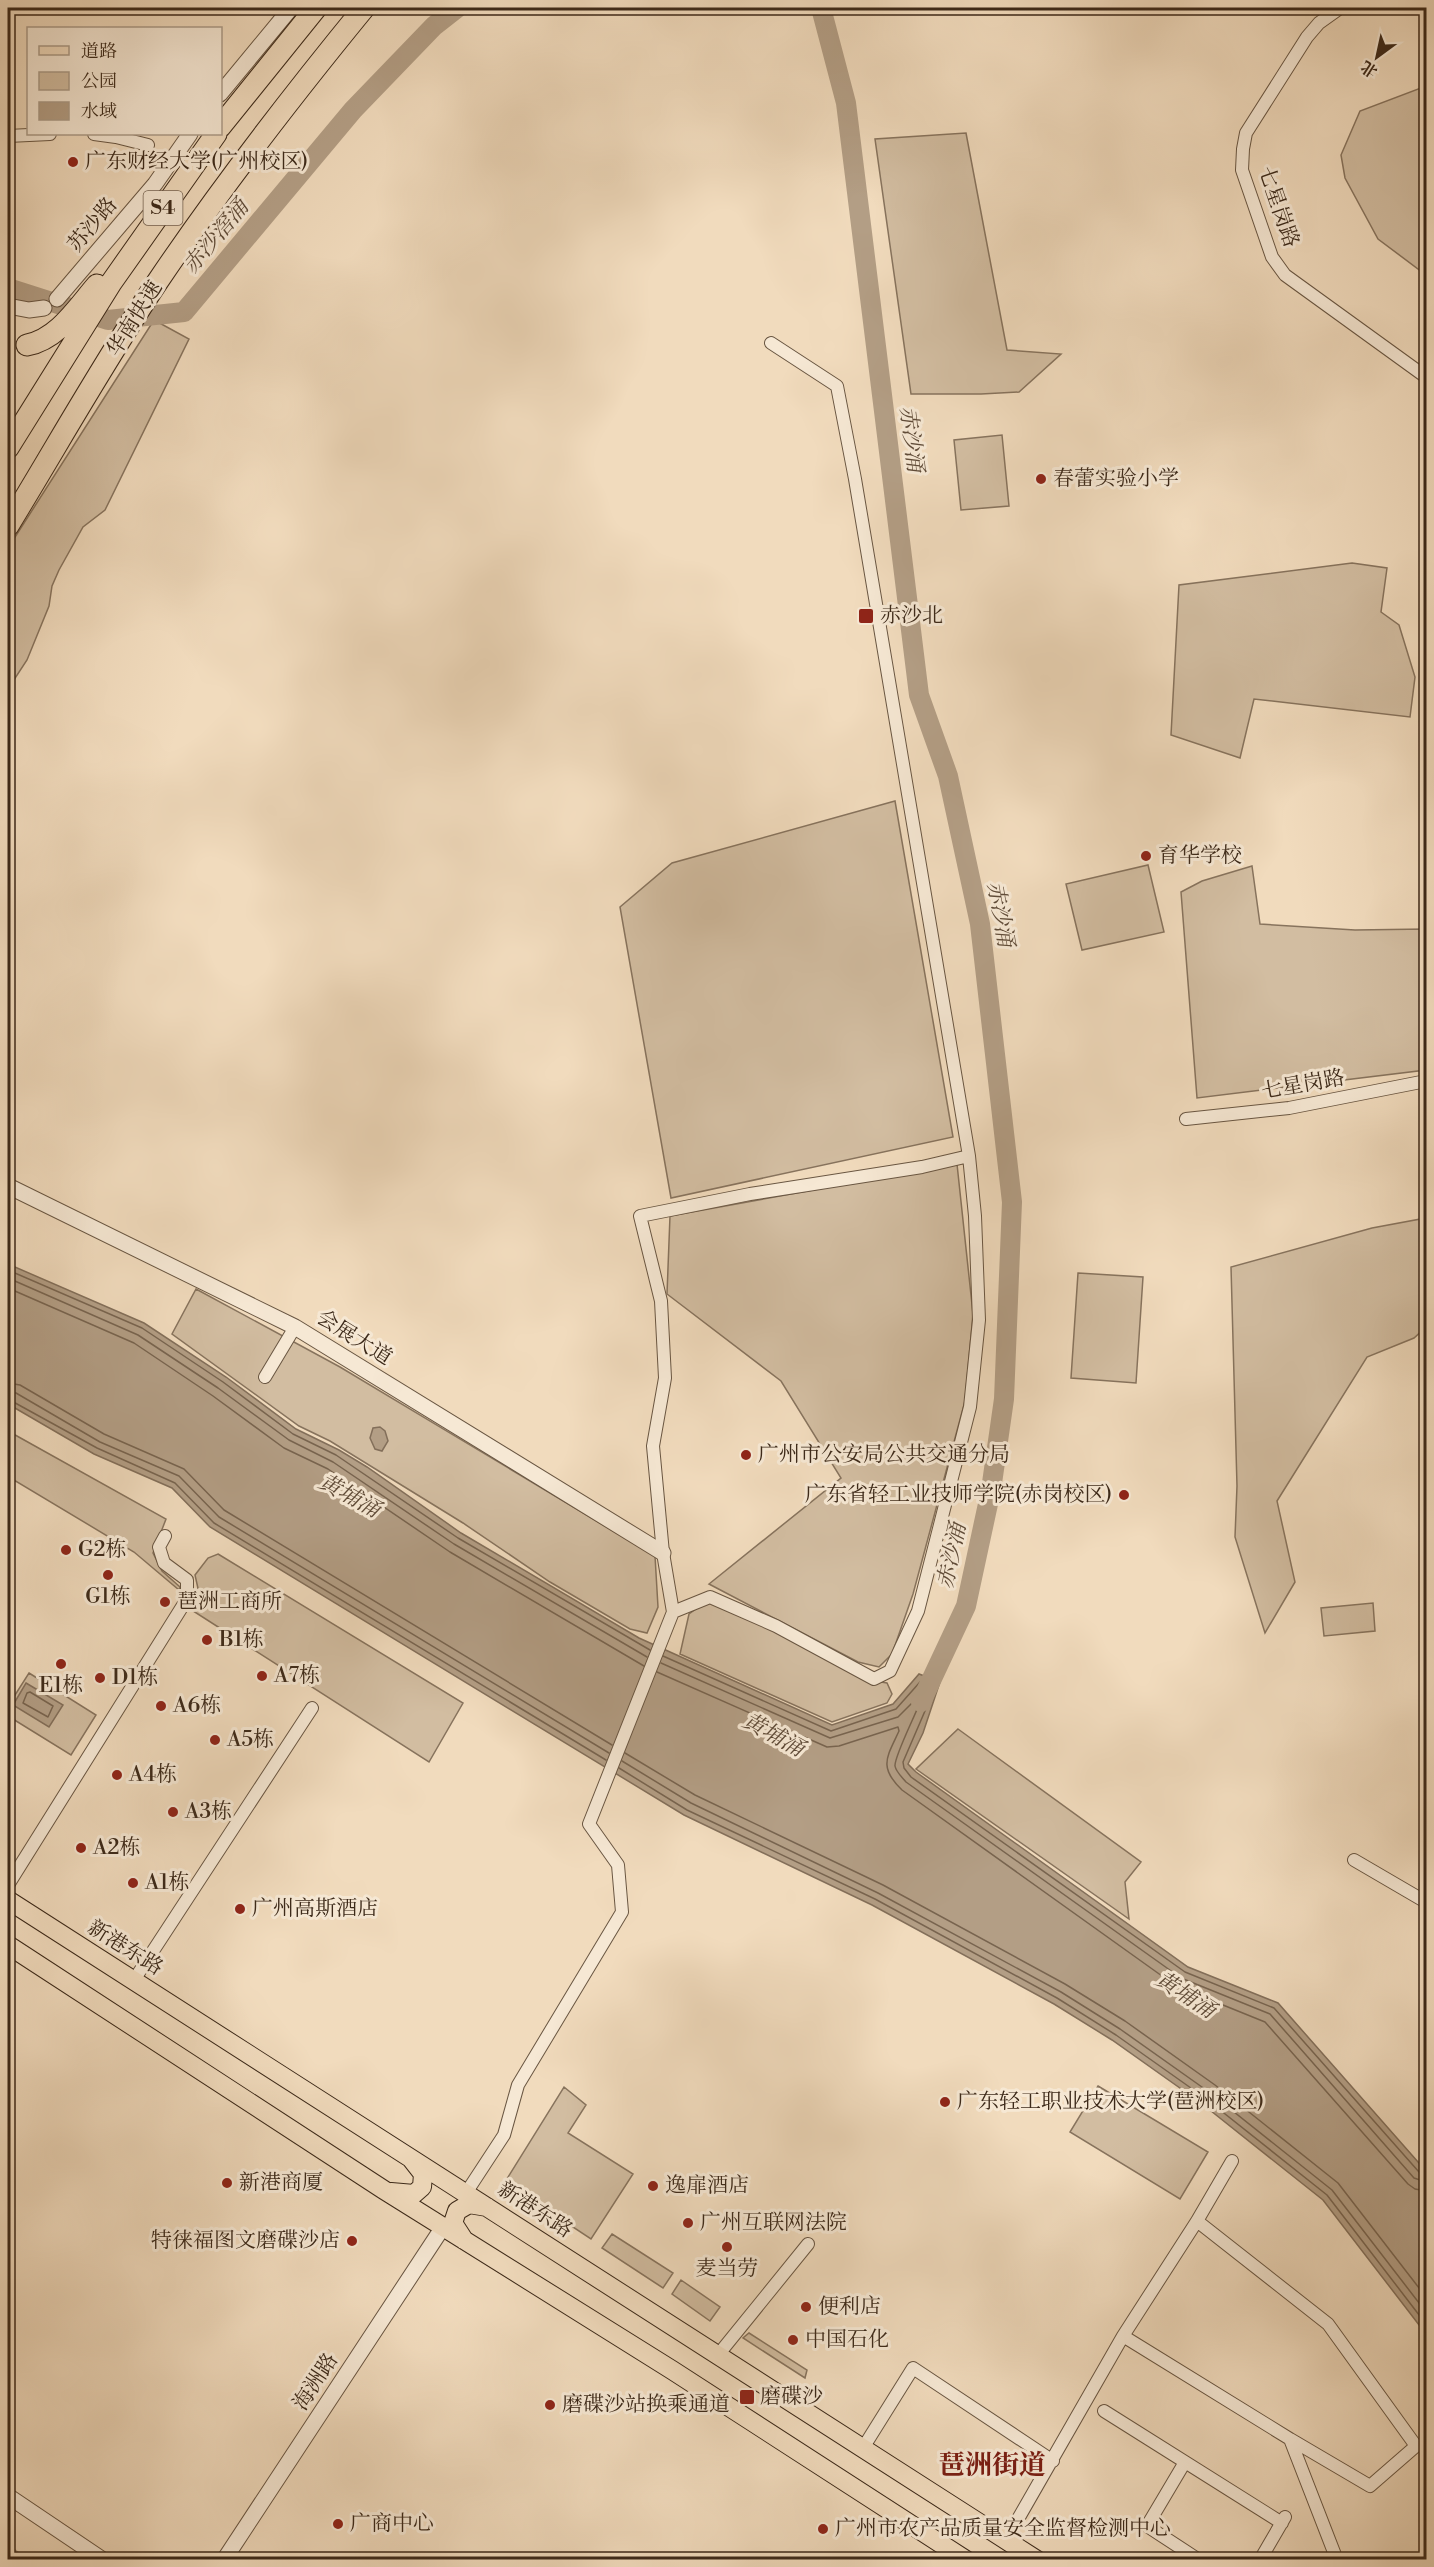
<svg xmlns="http://www.w3.org/2000/svg" width="1434" height="2567" font-family="'Libre Bodoni','Noto Serif SC',serif">
<style>
.green{fill:#d2bda1;stroke:#87735d;stroke-width:1.5}
.water{fill:#b39e85;stroke:#836f5a;stroke-width:1.5}
.lines{fill:none;stroke-linecap:round;stroke-linejoin:round}
.shore{stroke:#78644f;stroke-width:1.5}
.river{stroke:#b39e85;stroke-width:20}
.minor-casing{stroke:#695642;stroke-width:14}
.tertiary-casing{stroke:#695642;stroke-width:17}
.primary-casing{stroke:#3c2919;stroke-width:20}
.motorway-casing{stroke:#3c2919;stroke-width:23}
.minor{stroke:#f6e8d4;stroke-width:12}
.tertiary{stroke:#f6e8d4;stroke-width:15}
.primary{stroke:#f1dbbd;stroke-width:18}
.motorway{stroke:#f1dbbd;stroke-width:21}
.poi-dot{fill:#8f2418;stroke:#f6e8d4;stroke-width:2}
.labels{text-anchor:middle;dominant-baseline:central;stroke-width:6;stroke-linejoin:round;paint-order:stroke}
.shield{fill:#f6e8d4;stroke:#746251;stroke-width:1.5}
.shield-label{font-size:20px;font-weight:bold;fill:#3c2919}
.poi-label{font-size:21px;fill:#3c2919;stroke:#f6e8d4;text-anchor:start}
.street-label{font-size:21px;fill:#3c2919;stroke:#f6e8d4}
.water-label{font-size:22px;font-style:italic;fill:#604c39;stroke:#f6e8d4}
.district-label{font-size:27px;font-weight:bold;fill:#7a1f14;stroke:#f6e8d4}
</style>
<rect width="100%" height="100%" fill="#f1dbbd"/>
<filter id="stains"><feTurbulence type="fractalNoise" baseFrequency=".00333" numOctaves="4"/><feColorMatrix values="0 0 0 0 .2 0 0 0 0 .09 0 0 0 0 .02 0 0 0 .5 -.17"/></filter>
<radialGradient id="worn" r=".72"><stop offset=".6" stop-color="#630" stop-opacity="0"/><stop offset="1" stop-color="#630" stop-opacity=".3"/></radialGradient>
<!-- green -->
<path class="green" d="M1426 86V275L1378 239 1345 178 1341 155 1360 111Z
M966 133 1007 350 1061 354 1019 392 981 394H911L875 139Z
M154 320 189 339 105 510 83 527 59 570 52 586 49 606 27 660 8 689V548Z
M1002 435 1009 506 961 510 954 440Z
M1352 563 1387 568 1381 612 1399 625 1415 677 1410 717 1254 699 1240 758 1171 735 1179 585Z
M895 801 953 1137 671 1198 620 907 672 863Z
M1148 865 1164 932 1082 950 1066 884Z
M1252 866 1260 924 1355 930 1426 929V1070L1197 1098 1181 892 1202 881Z
M957 1164 973 1314 965 1401 913 1594 892 1654 879 1667 858 1662 709 1584 841 1478 781 1381 667 1294 670 1216Z
M1426 1218V1327L1414 1338 1367 1357 1277 1501 1295 1582 1265 1633 1235 1537 1237 1486 1231 1267 1372 1228Z
M1078 1273 1143 1277 1136 1383 1071 1378Z
M196 1289 340 1367 655 1556 658 1607 647 1633 630 1629 550 1582 463 1523 330 1441 299 1426 172 1334Z
M8 1431 166 1519 153 1553 162 1571 180 1587 179 1590 134 1552 14 1480 8 1490Z
M218 1554 463 1703 429 1762 190 1609 199 1593 195 1575 208 1558Z
M710 1599 773 1627 869 1680 887 1683 892 1694 887 1703 832 1722 680 1654 689 1614Z
M1373 1603 1375 1631 1324 1636 1321 1608Z
M29 1673 96 1715 71 1755 8 1716V1706Z
M958 1729 1141 1862 1125 1882 1129 1919 916 1769Z
M1098 2086 1208 2152 1180 2199 1070 2132Z
M564 2087 586 2105 568 2133 633 2174 591 2239 505 2182Z
M612 2234 673 2273 663 2288 602 2248Z
M681 2280 720 2307 710 2321 672 2294Z
M749 2333 807 2370 805 2378 743 2338Z"/>
<!-- water -->
<path class="water" d="M8 1264 144 1323 226 1377 296 1429 339 1450 367 1467 461 1533 639 1638 832 1725 893 1704 919 1674 940 1682 923 1733 908 1764 916 1772 1188 1967 1278 2003 1426 2171V2334L1323 2200 1201 2103 1112 2040 1054 2004 872 1905 684 1815 210 1527 172 1488 94 1454 8 1404Z
M380 1427 385 1431 388 1441 382 1451 375 1449 370 1438 373 1428Z
M26 1683 63 1705 49 1727 13 1705Z"/>
<g class="lines">
<!-- shore -->
<path class="shore" d="M8 1270 142 1328 223 1382 293 1434 336 1455 458 1538 650 1650
M8 1278 138 1335 218 1388 289 1440 333 1462 454 1544 647 1657
M8 1288 134 1343 213 1396 284 1448 328 1469 450 1552 644 1666
M8 1383 20 1385 104 1434 184 1469 224 1510 612 1745
M8 1392 16 1393 100 1442 179 1476 219 1517 609 1753
M8 1399 97 1448 175 1483 214 1523 606 1760
M663 1656 831 1731 896 1709 920 1682 931 1685 928 1704 903 1762 904 1768 911 1777 1185 1972 1274 2008 1419 2172 1426 2175
M661 1663 830 1738 898 1717 916 1699H919L920 1702C916 1714 894 1757 895 1766 896 1772 902 1777 906 1782L1181 1978 1270 2014 1414 2178 1426 2182
M657 1672 827 1747 839 1746 898 1727 899 1731C887 1757 878 1767 902 1790L1176 1986 1265 2022 1408 2184 1415 2189 1426 2191
M30 1692 53 1706 48 1717 23 1703 27 1693Z
M625 1753 695 1795 883 1885 1065 1984 1125 2021 1215 2085 1338 2183 1426 2297
M622 1761 691 1803 878 1893 1061 1992 1120 2029 1209 2092 1332 2190 1426 2312
M619 1768 687 1810 875 1899 1057 1998 1116 2035 1205 2098 1327 2195 1426 2324"/>
<!-- river -->
<path class="river" d="M821 8 846 103 919 695 948 776 980 924 1012 1202 1004 1399 991 1490 966 1606 921 1702
M8 288 108 320 184 312 353 110 434 26 457 8
M8 2556 13 2560"/>
<!-- minor casing -->
<g class="minor-casing">
<path id="minor" d="M1340 8 1319 23 1307 37 1246 133 1243 149 1242 170 1272 257 1285 275 1426 377
M94 134 116 137 148 145
M8 136 50 134
M1186 1119 1289 1108 1426 1081
M265 1377 295 1327
M673 1612 710 1597 776 1626 874 1679 890 1671 918 1611 970 1407 979 1320 975 1216 969 1156 855 479 837 386 771 343
M1354 1860 1426 1902
M8 1885 187 1599V1580L164 1563 159 1547 165 1536
M134 1980 312 1708
M466 2193 504 2135 518 2085 622 1912 618 1865 589 1824 673 1612 663 1553 653 1446 665 1378 661 1301 640 1216 750 1194 922 1167 969 1156
M1197 2221 1328 2324 1416 2446 1370 2486 1290 2439
M1123 2336 1290 2439 1337 2560
M718 2355 808 2244
M1104 2411 1282 2523
M863 2448 913 2368 1053 2461
M1185 2462 1147 2526 1199 2560
M8 2508V2507
M1006 2540 1123 2336 1197 2221 1232 2161
M1260 2560 1285 2517"/>
</g>
<!-- tertiary casing -->
<g class="tertiary-casing">
<path id="tertiary" d="M220 94 291 8
M57 299 155 184 190 134
M8 306 29 310 44 308
M8 1186 295 1327 663 1553
M8 2496 103 2560
M224 2560 443 2227"/>
</g>
<!-- primary casing -->
<g class="primary-casing">
<path id="primary" d="M8 1900 1037 2560
M8 1945 384 2190 672 2370 966 2560
M391 2192 414 2194 422 2187 423 2174 412 2160
M464 2240 453 2223 457 2211 469 2204 487 2207"/>
</g>
<!-- motorway casing -->
<g class="motorway-casing">
<path id="motorway" d="M220 127 316 8
M27 345C58 339 77 308 97 285
M8 448 111 283 216 134
M8 526C58 444 105 360 158 281 222 186 292 96 364 8"/>
</g>
<!-- minor -->
<use href="#minor" class="minor"/>
<!-- tertiary -->
<use href="#tertiary" class="tertiary"/>
<!-- primary -->
<use href="#primary" class="primary"/>
<!-- motorway -->
<use href="#motorway" class="motorway"/>
</g>
<!-- markers -->
<g class="poi-dot">
<circle cx="73" cy="162" r="6"/>
<circle cx="1041" cy="479" r="6"/>
<rect x="858" y="608" width="16" height="16" rx="3"/>
<circle cx="1146" cy="856" r="6"/>
<circle cx="746" cy="1455" r="6"/>
<circle cx="1124" cy="1495" r="6"/>
<circle cx="66" cy="1550" r="6"/>
<circle cx="108" cy="1575" r="6"/>
<circle cx="165" cy="1602" r="6"/>
<circle cx="207" cy="1640" r="6"/>
<circle cx="61" cy="1664" r="6"/>
<circle cx="262" cy="1676" r="6"/>
<circle cx="100" cy="1678" r="6"/>
<circle cx="161" cy="1706" r="6"/>
<circle cx="215" cy="1740" r="6"/>
<circle cx="117" cy="1775" r="6"/>
<circle cx="173" cy="1812" r="6"/>
<circle cx="81" cy="1848" r="6"/>
<circle cx="133" cy="1883" r="6"/>
<circle cx="240" cy="1909" r="6"/>
<circle cx="945" cy="2102" r="6"/>
<circle cx="227" cy="2183" r="6"/>
<circle cx="653" cy="2186" r="6"/>
<circle cx="688" cy="2223" r="6"/>
<circle cx="352" cy="2241" r="6"/>
<circle cx="727" cy="2247" r="6"/>
<circle cx="806" cy="2307" r="6"/>
<circle cx="793" cy="2340" r="6"/>
<rect x="739" y="2389" width="16" height="16" rx="3"/>
<circle cx="550" cy="2405" r="6"/>
<circle cx="338" cy="2524" r="6"/>
<circle cx="823" cy="2529" r="6"/>
</g>
<g class="labels">
<!-- shield labels -->
<rect class="shield" x="143.5" y="191" width="39" height="34" rx="4.5"/>
<g class="shield-label">
<text x="163" y="208">S4</text>
</g>
<!-- poi labels -->
<g class="poi-label">
<text x="85" y="162">广东财经大学(广州校区)</text>
<text x="1053" y="479">春蕾实验小学</text>
<text x="880" y="616">赤沙北</text>
<text x="1158" y="856">育华学校</text>
<text x="758" y="1455">广州市公安局公共交通分局</text>
<text x="1112" y="1495" text-anchor="end">广东省轻工业技师学院(赤岗校区)</text>
<text x="78" y="1550">G2栋</text>
<text x="108" y="1597" text-anchor="middle">G1栋</text>
<text x="177" y="1602">琶洲工商所</text>
<text x="219" y="1640">B1栋</text>
<text x="274" y="1676">A7栋</text>
<text x="112" y="1678">D1栋</text>
<text x="61" y="1686" text-anchor="middle">E1栋</text>
<text x="173" y="1706">A6栋</text>
<text x="227" y="1740">A5栋</text>
<text x="129" y="1775">A4栋</text>
<text x="185" y="1812">A3栋</text>
<text x="93" y="1848">A2栋</text>
<text x="145" y="1883">A1栋</text>
<text x="252" y="1909">广州高斯酒店</text>
<text x="957" y="2102">广东轻工职业技术大学(琶洲校区)</text>
<text x="239" y="2183">新港商厦</text>
<text x="665" y="2186">逸扉酒店</text>
<text x="700" y="2223">广州互联网法院</text>
<text x="340" y="2241" text-anchor="end">特徕福图文磨碟沙店</text>
<text x="727" y="2269" text-anchor="middle">麦当劳</text>
<text x="818" y="2307">便利店</text>
<text x="805" y="2340">中国石化</text>
<text x="760" y="2397">磨碟沙</text>
<text x="562" y="2405">磨碟沙站换乘通道</text>
<text x="350" y="2524">广商中心</text>
<text x="835" y="2529">广州市农产品质量安全监督检测中心</text>
</g>
<!-- street labels -->
<g class="street-label">
<text transform="translate(1278 207) rotate(71)">七星岗路</text>
<text transform="translate(93 225) rotate(-50)">苏沙路</text>
<text transform="translate(135 319) rotate(-58)">华南快速</text>
<text transform="translate(1303 1085) rotate(-10)">七星岗路</text>
<text transform="translate(354 1338) rotate(32)">会展大道</text>
<text transform="translate(125 1948) rotate(32)">新港东路</text>
<text transform="translate(535 2210) rotate(33)">新港东路</text>
<text transform="translate(316 2382) rotate(-57)">海洲路</text>
</g>
<!-- water labels -->
<g class="water-label">
<text transform="translate(216 237) rotate(-50)">赤沙滘涌</text>
<text transform="translate(911 439) rotate(83)">赤沙涌</text>
<text transform="translate(1000 914) rotate(80)">赤沙涌</text>
<text transform="translate(349 1496) rotate(29)">黄埔涌</text>
<text transform="translate(952 1556) rotate(-78)">赤沙涌</text>
<text transform="translate(773 1735) rotate(29)">黄埔涌</text>
<text transform="translate(1185 1995) rotate(33)">黄埔涌</text>
</g>
<!-- district labels -->
<g class="district-label">
<text x="992" y="2466">琶洲街道</text>
</g>
</g>
<!-- margin -->
<rect width="1434" height="2567" fill="none" stroke="#f1dbbd" stroke-width="30"/>
<rect x="9" y="9" width="1416" height="2549" fill="none" stroke="#3c2919" stroke-width="3"/>
<rect x="15" y="15" width="1404" height="2537" fill="none" stroke="#3c2919" stroke-width="1.5"/>
<!-- legend -->
<rect x="27" y="27" width="195" height="108" fill="#f6e8d4" stroke="#ac9c89" stroke-width="1.5"/>
<rect x="39" y="46" width="30" height="9" fill="#f1dbbd" stroke="#ac9c89" stroke-width="1.5"/>
<text x="81" y="57" font-size="18" fill="#3c2919">道路</text>
<rect x="39" y="72" width="30" height="18" fill="#d2bda1" stroke="#ac9c89" stroke-width="1.5"/>
<text x="81" y="87" font-size="18" fill="#3c2919">公园</text>
<rect x="39" y="102" width="30" height="18" fill="#b39e85" stroke="#ac9c89" stroke-width="1.5"/>
<text x="81" y="117" font-size="18" fill="#3c2919">水域</text>
<!-- north arrow -->
<g transform="translate(1377 57) rotate(213)" stroke="#f6e8d4" stroke-width="4.5" paint-order="stroke">
<path d="M0-4.5L10 22L0 15L-10 22Z" fill="#3c2919"/>
<text y="-9" font-size="16" font-weight="bold" text-anchor="middle" fill="#3c2919">北</text>
</g>
<rect width="100%" height="100%" filter="url(#stains)"/>
<rect width="100%" height="100%" fill="url(#worn)"/>
</svg>
